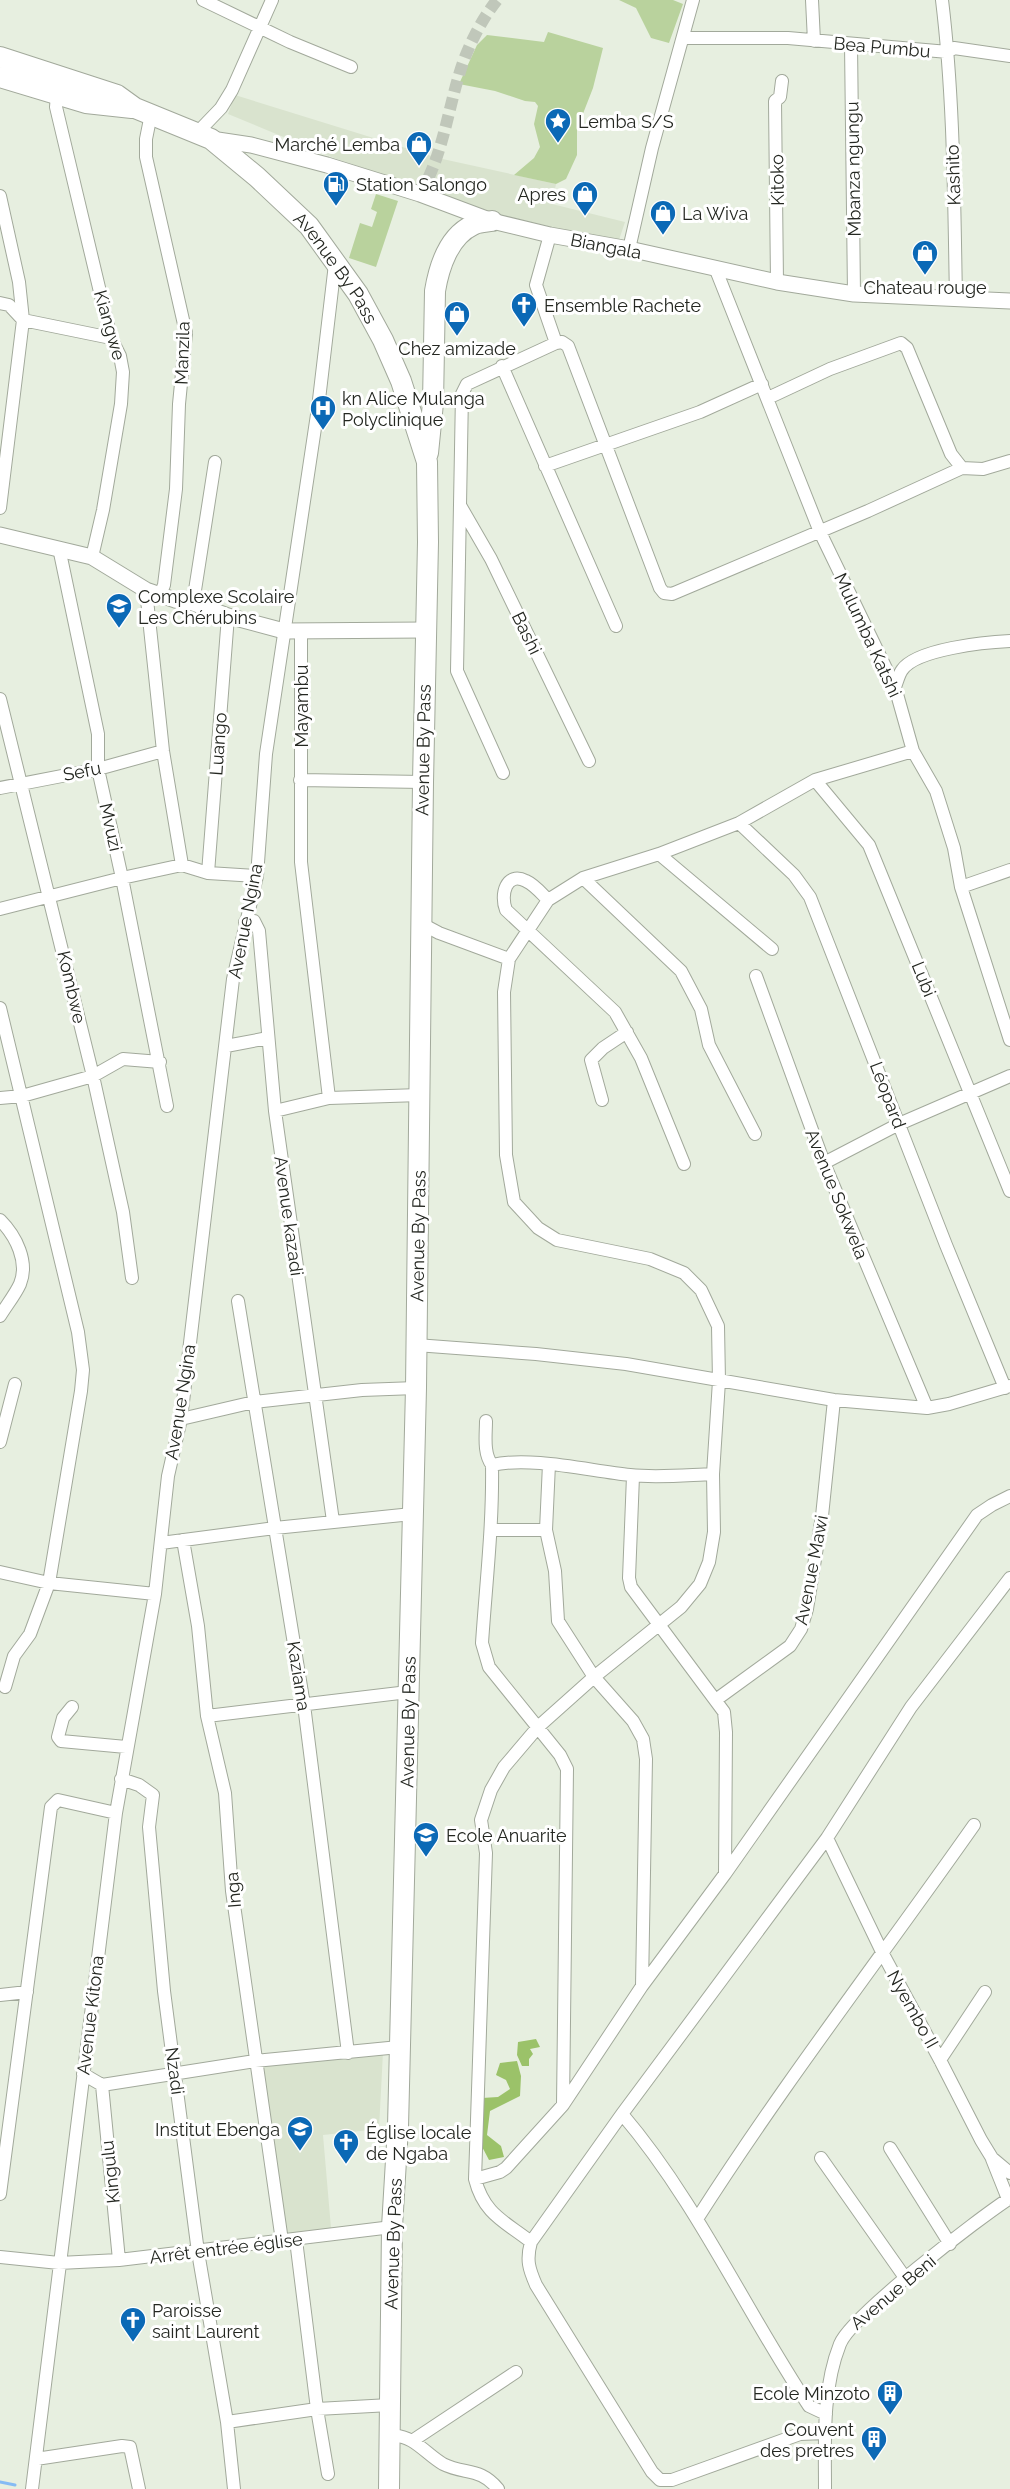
<svg xmlns="http://www.w3.org/2000/svg" width="1010" height="2489" font-family="Raleway,sans-serif">
<style>
.built{fill:#d9e3ce}
.green{fill:#b9d29d}
.forest{fill:#9bc269}
.lines{fill:none;stroke-linecap:round;stroke-linejoin:round}
.stream{stroke:#85bbf4;stroke-width:3}
.minor-tunnel{stroke:#c0c7ba;stroke-width:12;stroke-dasharray:12 6;stroke-linecap:butt}
.minor-casing{stroke:#a2a99b;stroke-width:14}
.tertiary-casing{stroke:#a2a99b;stroke-width:17}
.trunk-casing{stroke:#a2a99b;stroke-width:22}
.minor{stroke:#fff;stroke-width:12}
.tertiary{stroke:#fff;stroke-width:15}
.trunk{stroke:#fff;stroke-width:20}
.labels{text-anchor:middle;dominant-baseline:central;stroke-width:6;stroke-linejoin:round;paint-order:stroke}
.street-label{font-size:18px;fill:#242721;stroke:#fff}
.poi-label{font-size:18px;fill:#242721;stroke:#fff;text-anchor:start}
</style>
<rect width="100%" height="100%" fill="#e7efe0"/>
<!-- built -->
<path class="built" d="M235 95 438 158 556 184 552 204 625 222 618 243 498 214 334 158 228 114Z
M383 2052 379 2129 323 2135 331 2228 286 2235 260 2065Z"/>
<!-- green -->
<path class="green" d="M619 0H673L683 4 669 43 651 38 636 8Z
M548 32 603 48 593 88 577 129V155L566 179 556 184 514 175 534 158 540 147 534 124 538 106 535 102 525 101 495 91 459 84 477 45 487 35 544 42Z
M376 194 398 201 376 267 349 258 360 223 372 227 377 212 371 209Z"/>
<!-- forest -->
<path class="forest" d="M536 2039 540 2047 530 2049 533 2054 529 2059V2066H522L517 2055 518 2042Z
M517 2061 521 2076 520 2096 490 2111 487 2135 501 2146 504 2157 489 2160 478 2139 482 2098 498 2097 510 2089 506 2080 496 2075 500 2063Z"/>
<g class="lines">
<!-- stream -->
<path class="stream" d="M0 2482 15 2485"/>
<!-- minor-tunnel -->
<path class="minor-tunnel" d="M420 194C442 157 447 115 459 75 466 50 481 20 497 0"/>
<!-- minor casing -->
<g class="minor-casing">
<path id="minor" d="M203 0 290 42 351 67
M812 0 814 41
M942 0C954 99 954 198 956 298
M683 38H788L948 52 954 48 1010 56
M851 44 854 294
M57 95 56 107 111 338 120 356 123 372 121 404 103 510 92 557
M151 114 146 139V157L186 333 179 404 176 489 164 585 160 595
M197 133 221 108 232 90 272 0
M0 196 19 282 23 320 0 508
M550 235 536 285 556 343
M629 249 652 148 693 0
M716 270 820 532 895 687 913 751 936 791 954 848 961 887 1010 1040
M777 282 775 101 780 97 782 81
M0 303 9 305 23 320
M23 320 111 338
M502 366 616 626
M768 398 830 369 901 343 907 348 951 454 962 468
M545 466 700 412 762 384
M461 507 491 559 589 761
M59 548 98 734V769L122 878 167 1106
M146 590 163 751 182 865
M193 603 215 462
M301 632V862L329 1098
M895 687C897 682 899 674 902 670 916 649 986 642 1010 641
M0 699 93 1076 123 1212 132 1278
M503 773 457 671 462 394 467 384 556 343 562 342 568 346 660 588 664 593 672 594 868 511 962 468 983 469 1010 461
M300 780 423 782
M815 780 869 845 1010 1191
M0 788 98 769 163 751
M739 823 794 875 810 897 946 1245 1005 1388
M659 854 772 949
M208 873 228 616
M583 878 681 971 701 1009 709 1045 755 1134
M961 887 1010 870
M548 900C542 894 535 885 526 881 506 871 500 895 506 910L615 1012 641 1058 684 1164
M0 909 122 878 182 865 208 873 257 876
M245 922 254 921 259 931 275 1111 333 1521
M422 924 439 933 509 959
M756 976 824 1163 927 1408
M0 1008 78 1332 83 1370 81 1391 49 1583 30 1634 14 1656 5 1687
M226 1046 268 1038
M0 1098 22 1096 93 1076 123 1059 160 1062
M602 1100 591 1060 603 1048 627 1032
M275 1111 329 1098 420 1095
M824 1163 899 1124 1010 1076
M0 1220C16 1236 29 1262 20 1284 15 1295 6 1306 0 1316
M238 1301 304 1705 348 2053
M416 1345 536 1354 626 1364 834 1400 927 1408 949 1404 1010 1386
M181 1419 254 1402 362 1390 416 1388
M486 1421C486 1435 483 1453 492 1465
M0 1442 15 1384
M549 1464 546 1530 555 1571 558 1621 594 1677 633 1721 643 1739 646 1759 642 1986
M633 1476 629 1578 631 1587 724 1712 726 1732 725 1874
M492 1530H546
M183 1540 198 1626 207 1716 225 1793 232 1891 282 2241
M161 1543 275 1528 412 1514
M0 1572 49 1583 155 1594
M717 1699 790 1646 801 1629 807 1609 822 1516 834 1400
M72 1707 63 1718 58 1737 61 1741 126 1747
M207 1716 408 1692
M121 1779 139 1785 153 1795 149 1827 164 1991 198 2252 227 2422 234 2489
M827 1838 883 1954 940 2060 981 2140 992 2158 1010 2173
M0 1995 27 1992
M940 2060 985 1992
M83 2074 102 2085 255 2061 399 2047
M102 2085 119 2260
M563 2105 567 1769 560 1755 489 1667 482 1643C486 1583 493 1525 492 1465 531 1456 590 1471 630 1475 657 1478 686 1475 713 1474
M622 2114C697 2202 745 2310 809 2406L826 2414
M890 2148 950 2244
M821 2158 906 2279
M992 2159 1008 2199
M475 2179 500 2172 506 2168 563 2105 642 1986 725 1874 977 1515 992 1505 1010 1496
M0 2194 51 1807 58 1800 116 1813
M697 2219C783 2084 882 1956 974 1825
M296 2240 317 2409 328 2474
M531 2242 622 2114 827 1838 911 1707 1010 1578
M0 2257 59 2263 119 2260 392 2227
M227 2422 317 2409 390 2405
M825 2433 800 2434 672 2480H660L652 2472 536 2285C529 2269 526 2260 531 2242 506 2222 484 2215 475 2179L486 1853 481 1820 491 1790 504 1767 538 1727 594 1677 681 1607 700 1584 709 1562 714 1532 713 1474 719 1381 718 1326 701 1290 684 1273 650 1259 557 1240 538 1228 514 1202 506 1155 504 992 509 959 548 900 583 878 659 854 739 823 815 780 913 751
M412 2441 516 2372
M391 2446 394 2436C413 2435 427 2455 443 2464 465 2475 480 2467 498 2489
M36 2459 122 2446 130 2447 139 2489
M32 2489 116 1813 155 1594 168 1476 181 1419 233 979 257 876 266 754 318 408 335 264
M825 2489C825 2441 822 2389 840 2344 851 2316 979 2218 1010 2198"/>
</g>
<!-- tertiary casing -->
<g class="tertiary-casing">
<path id="tertiary" d="M211 139 251 145 327 165 420 194 492 221 550 235 629 249 777 282 854 294 1010 301
M0 535 92 557 146 590 175 600 193 603 228 616 284 631 425 630"/>
</g>
<!-- trunk casing -->
<g class="trunk-casing">
<g id="trunk">
<path id="s1" d="M0 57 117 95 135 108 211 139 257 177 309 226 358 294 383 340 401 381 427 462 428 542 423 782 416 1388 398 2127 392 2227 389 2489"/>
<path d="M0 77 86 103 132 108"/>
<path d="M428 453 433 403 435 291C439 267 449 236 473 225 478 222 486 222 492 221"/>
</g>
</g>
<!-- minor -->
<use href="#minor" class="minor"/>
<!-- tertiary -->
<use href="#tertiary" class="tertiary"/>
<!-- trunk -->
<use href="#trunk" class="trunk"/>
</g>
<!-- icons -->
<defs>
<g id="sight-pin" transform="scale(1.35)"><path d="M0 17L-7.5 6A9.5 9.5 0 1 1 7.5 6Z" fill="#0b69b6" stroke="#fff"/><path d="M0-6L1.8-2.2L6-1.7L2.9 1.2L3.7 5.4L0 3.3L-3.7 5.4L-2.9 1.2L-6-1.7L-1.8-2.2Z" fill="#fff"/></g>
<g id="shop-pin" transform="scale(1.35)"><path d="M0 17L-7.5 6A9.5 9.5 0 1 1 7.5 6Z" fill="#0b69b6" stroke="#fff"/><path d="M-5-2.5h2.3a2.7 3.5 0 0 1 5.4 0H5L5.5 6h-11ZM-1.5-2.5h3a1.5 2.3 0 0 0-3 0Z" fill="#fff"/></g>
<g id="fuel-pin" transform="scale(1.35)"><path d="M0 17L-7.5 6A9.5 9.5 0 1 1 7.5 6Z" fill="#0b69b6" stroke="#fff"/><path d="M-5.5-6h7V0h2V4h1.3V-2.5L3-4.5l.8-.8L6-3V5H2.5V1h-1V6h-7ZM-4.2-4.7v3.2H.2V-4.7Z" fill="#fff"/></g>
<g id="church-pin" transform="scale(1.35)"><path d="M0 17L-7.5 6A9.5 9.5 0 1 1 7.5 6Z" fill="#0b69b6" stroke="#fff"/><path d="M-1.2-6h2.4v3.5h3.3v2.4h-3.3V6h-2.4V-.1h-3.3v-2.4h3.3Z" fill="#fff"/></g>
<g id="hospital-pin" transform="scale(1.35)"><path d="M0 17L-7.5 6A9.5 9.5 0 1 1 7.5 6Z" fill="#0b69b6" stroke="#fff"/><path d="M-5-5h3v3.5h4V-5h3V5h-3V1.5h-4V5h-3Z" fill="#fff"/></g>
<g id="school-pin" transform="scale(1.35)"><path d="M0 17L-7.5 6A9.5 9.5 0 1 1 7.5 6Z" fill="#0b69b6" stroke="#fff"/><path d="M0-5L7-2L0 1L-7-2ZM-4 1L0 2.5L4 1V4Q0 6-4 4Z" fill="#fff"/></g>
<g id="building-pin" transform="scale(1.35)"><path d="M0 17L-7.5 6A9.5 9.5 0 1 1 7.5 6Z" fill="#0b69b6" stroke="#fff"/><path d="M-4-6H4V6H1V3H-1V6H-4ZM-2.5-4.3h1.7v1.8h-1.7ZM.8-4.3h1.7v1.8H.8ZM-2.5-1h1.7V.8h-1.7ZM.8-1h1.7V.8H.8Z" fill="#fff"/></g>
</defs>
<g fill-rule="evenodd">
<use href="#sight-pin" x="558" y="121"/>
<use href="#shop-pin" x="419" y="144"/>
<use href="#fuel-pin" x="336" y="184"/>
<use href="#shop-pin" x="585" y="194"/>
<use href="#shop-pin" x="663" y="213"/>
<use href="#shop-pin" x="925" y="253"/>
<use href="#church-pin" x="524" y="305"/>
<use href="#shop-pin" x="457" y="314"/>
<use href="#hospital-pin" x="323" y="408"/>
<use href="#school-pin" x="119" y="606"/>
<use href="#school-pin" x="426" y="1835"/>
<use href="#school-pin" x="300" y="2129"/>
<use href="#church-pin" x="346" y="2142"/>
<use href="#church-pin" x="133" y="2320"/>
<use href="#building-pin" x="890" y="2393"/>
<use href="#building-pin" x="874" y="2439"/>
</g>
<g class="labels">
<!-- street labels -->
<g class="street-label">
<text transform="translate(882 47) rotate(5)">Bea Pumbu</text>
<text transform="translate(853 169) rotate(-91)">Mbanza ngungu</text>
<text transform="translate(953 175) rotate(-92)">Kashito</text>
<text transform="translate(777 180) rotate(-91)">Kitoko</text>
<text transform="translate(606 246) rotate(11)">Biangala</text>
<text stroke="none"><textPath href="#s1" startOffset="408">Avenue By Pass</textPath></text>
<text transform="translate(110 325) rotate(74)">Kiangwe</text>
<text transform="translate(182 353) rotate(-88)">Manzila</text>
<text transform="translate(527 633) rotate(64)">Bashi</text>
<text transform="translate(868 635) rotate(65)">Mulumba Katshi</text>
<text transform="translate(301 706) rotate(-90)">Mayambu</text>
<text transform="translate(218 744) rotate(-86)">Luango</text>
<text transform="translate(423 750) rotate(-89)">Avenue By Pass</text>
<text transform="translate(82 771) rotate(-11)">Sefu</text>
<text transform="translate(111 827) rotate(77)">Mvuzi</text>
<text transform="translate(245 921) rotate(-79)">Avenue Ngina</text>
<text transform="translate(924 979) rotate(68)">Lubi</text>
<text transform="translate(72 987) rotate(77)">Kombwe</text>
<text transform="translate(888 1095) rotate(69)">Léopard</text>
<text transform="translate(837 1194) rotate(68)">Avenue Sokwela</text>
<text transform="translate(289 1216) rotate(82)">Avenue kazadi</text>
<text transform="translate(418 1236) rotate(-89)">Avenue By Pass</text>
<text transform="translate(180 1402) rotate(-81)">Avenue Ngina</text>
<text transform="translate(811 1570) rotate(-79)">Avenue Mawi</text>
<text transform="translate(299 1676) rotate(81)">Kaziama</text>
<text transform="translate(408 1722) rotate(-89)">Avenue By Pass</text>
<text transform="translate(233 1890) rotate(-95)">Inga</text>
<text transform="translate(913 2009) rotate(61)">Nyembo II</text>
<text transform="translate(90 2015) rotate(-83)">Avenue Kitona</text>
<text transform="translate(175 2071) rotate(82)">Nzadi</text>
<text transform="translate(110 2172) rotate(-96)">Kingulu</text>
<text transform="translate(393 2244) rotate(-88)">Avenue By Pass</text>
<text transform="translate(226 2248) rotate(-7)">Arrêt entrée église</text>
<text transform="translate(893 2292) rotate(-40)">Avenue Beni</text>
</g>
<!-- poi labels -->
<g class="poi-label">
<text x="578" y="121">Lemba S/S</text>
<text x="400" y="144" text-anchor="end">Marché Lemba</text>
<text x="356" y="184">Station Salongo</text>
<text x="566" y="194" text-anchor="end">Apres</text>
<text x="682" y="213">La Wiva</text>
<text x="925" y="287" text-anchor="middle">Chateau rouge</text>
<text x="544" y="305">Ensemble Rachete</text>
<text x="457" y="348" text-anchor="middle">Chez amizade</text>
<text x="342" y="398">kn Alice Mulanga<tspan x="342" dy="21">Polyclinique</tspan></text>
<text x="138" y="596">Complexe Scolaire<tspan x="138" dy="21">Les Chérubins</tspan></text>
<text x="446" y="1835">Ecole Anuarite</text>
<text x="280" y="2129" text-anchor="end">Institut Ebenga</text>
<text x="366" y="2132">Église locale<tspan x="366" dy="21">de Ngaba</tspan></text>
<text x="152" y="2310">Paroisse<tspan x="152" dy="21">saint Laurent</tspan></text>
<text x="870" y="2393" text-anchor="end">Ecole Minzoto</text>
<text x="854" y="2429" text-anchor="end">Couvent<tspan x="854" dy="21">des pretres</tspan></text>
</g>
</g>
</svg>
